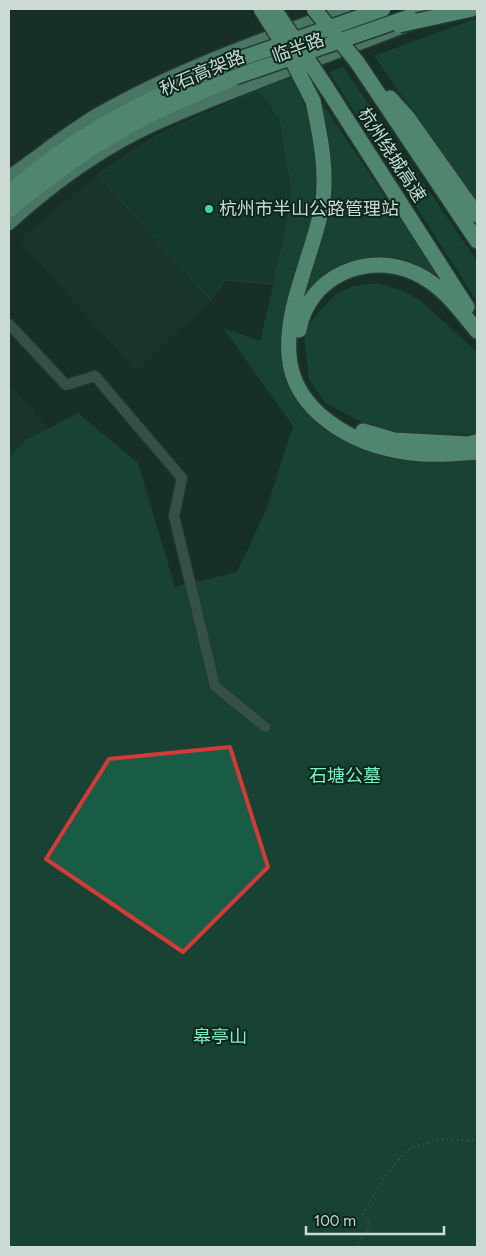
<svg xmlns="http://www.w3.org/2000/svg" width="486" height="1256" font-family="Figtree,'Noto Sans SC',sans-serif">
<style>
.built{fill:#1b3d31}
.green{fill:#195c46}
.building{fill:#164635;stroke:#3b564a}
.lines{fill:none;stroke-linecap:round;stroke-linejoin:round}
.minor-casing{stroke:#344b42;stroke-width:12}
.major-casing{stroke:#344b42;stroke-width:15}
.highway-casing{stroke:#344b42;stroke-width:18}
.path{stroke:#72867e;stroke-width:2;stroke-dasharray:1 4;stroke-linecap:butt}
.minor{stroke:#597b6d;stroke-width:10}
.major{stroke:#85cdaf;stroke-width:12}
.highway{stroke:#95edc9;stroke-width:15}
.highway-bridge-casing{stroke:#344b42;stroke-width:18;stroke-linecap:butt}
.highway-bridge{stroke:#95edc9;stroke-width:15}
.marked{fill:none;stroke:#d53a39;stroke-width:4;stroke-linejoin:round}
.poi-dot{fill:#3ed4a3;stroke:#0c261c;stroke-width:2}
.labels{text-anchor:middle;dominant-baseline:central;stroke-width:4;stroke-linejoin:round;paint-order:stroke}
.street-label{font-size:18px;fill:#cbdad3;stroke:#0c261c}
.poi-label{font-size:18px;fill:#cbdad3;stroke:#0c261c;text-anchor:start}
.park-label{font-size:18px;fill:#7af4c6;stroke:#0c261c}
</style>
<rect width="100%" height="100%" fill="#173026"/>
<!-- built -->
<path class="built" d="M98 175 211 300 136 371 19 240Z
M9 384 49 429 9 462Z"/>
<!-- green -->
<path class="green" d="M477 18V203L374 56Z
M343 67 477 261V301L329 72Z
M294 77C309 112 319 148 315 187 313 204 311 222 307 239 302 267 287 294 283 322 276 362 293 409 328 432 335 436 344 439 352 443 390 460 437 466 477 457V1247H9V456L25 441 78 413 138 463 175 587 237 572 266 510 293 426 223 328 260 341 287 228 292 190 280 118 258 89Z
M320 100 443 283 405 262 382 257 354 260 319 278 300 303 329 198 332 165Z
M377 283 402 290 422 302 477 352V434L398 433 368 425 325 403 309 379 304 333 315 316 335 295 353 286Z"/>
<!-- building -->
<path class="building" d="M259 90 280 118 292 190 287 228 273 284 225 280 211 300 98 175 156 136Z"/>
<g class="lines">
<!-- minor casing -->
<g class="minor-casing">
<path id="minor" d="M9 324 66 385 95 376 182 478 174 516 215 686 265 727"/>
</g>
<!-- major casing -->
<g class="major-casing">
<path id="major" d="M9 176C38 156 66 133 96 115 174 70 261 39 345 9
M9 224C52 185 103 148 156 124 238 87 325 58 409 25"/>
</g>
<!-- highway casing -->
<g class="highway-casing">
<path id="highway" d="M409 17 429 9
M357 62 477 241
M326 87 467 307
M390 98 408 118 477 215
M313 101C320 135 328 172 322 207 313 254 285 307 289 355 293 412 354 445 405 452 429 456 453 454 477 452
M9 193C74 134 152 97 231 62
M9 210C53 173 100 140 151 114 178 101 207 90 235 77
M299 330C308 276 368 251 415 273 442 285 459 309 477 331
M363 431 394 440 468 444 476 442"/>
</g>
<!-- path -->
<path class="path" d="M356 1247 371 1224 363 1214 386 1175 404 1153 413 1147 441 1139 477 1141"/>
<!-- minor -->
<use href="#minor" class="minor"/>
<!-- major -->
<use href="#major" class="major"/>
<!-- highway -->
<use href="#highway" class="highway"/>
<!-- highway-bridge casing -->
<g class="highway-bridge-casing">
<path id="highway-bridge" d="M261 9 288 52 313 101
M274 9 326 87
M314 9 357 62
M399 25 472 9
M231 62 383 9
M235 77 409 17"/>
</g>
<!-- highway-bridge -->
<use href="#highway-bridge" class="highway-bridge"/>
</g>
<!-- marked area -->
<path d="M0 0H486V1256H0ZM230 747 268 867 183 952 46 859 109 759Z" fill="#173026" fill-opacity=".55" fill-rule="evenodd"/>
<path class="marked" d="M230 747 268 867 183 952 46 859 109 759Z"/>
<!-- markers -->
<circle class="poi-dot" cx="209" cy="209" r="5"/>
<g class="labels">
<!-- street labels -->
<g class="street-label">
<text transform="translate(298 48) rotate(-20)">临半路</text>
<text transform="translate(202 73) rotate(-23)">秋石高架路</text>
<text transform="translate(392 155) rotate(57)">杭州绕城高速</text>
</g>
<!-- poi labels -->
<g class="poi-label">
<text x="219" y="209">杭州市半山公路管理站</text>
</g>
<!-- park labels -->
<g class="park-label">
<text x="345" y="776">石塘公墓</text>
<text x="220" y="1037">皋亭山</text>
</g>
</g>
<!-- border -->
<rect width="486" height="1256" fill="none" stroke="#cbdad3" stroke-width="20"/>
<!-- scale -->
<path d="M306 1226v8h138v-8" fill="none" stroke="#cbdad3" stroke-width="2.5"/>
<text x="314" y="1226" font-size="15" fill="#cbdad3" stroke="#0c261c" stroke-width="4" paint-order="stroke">100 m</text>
</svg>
